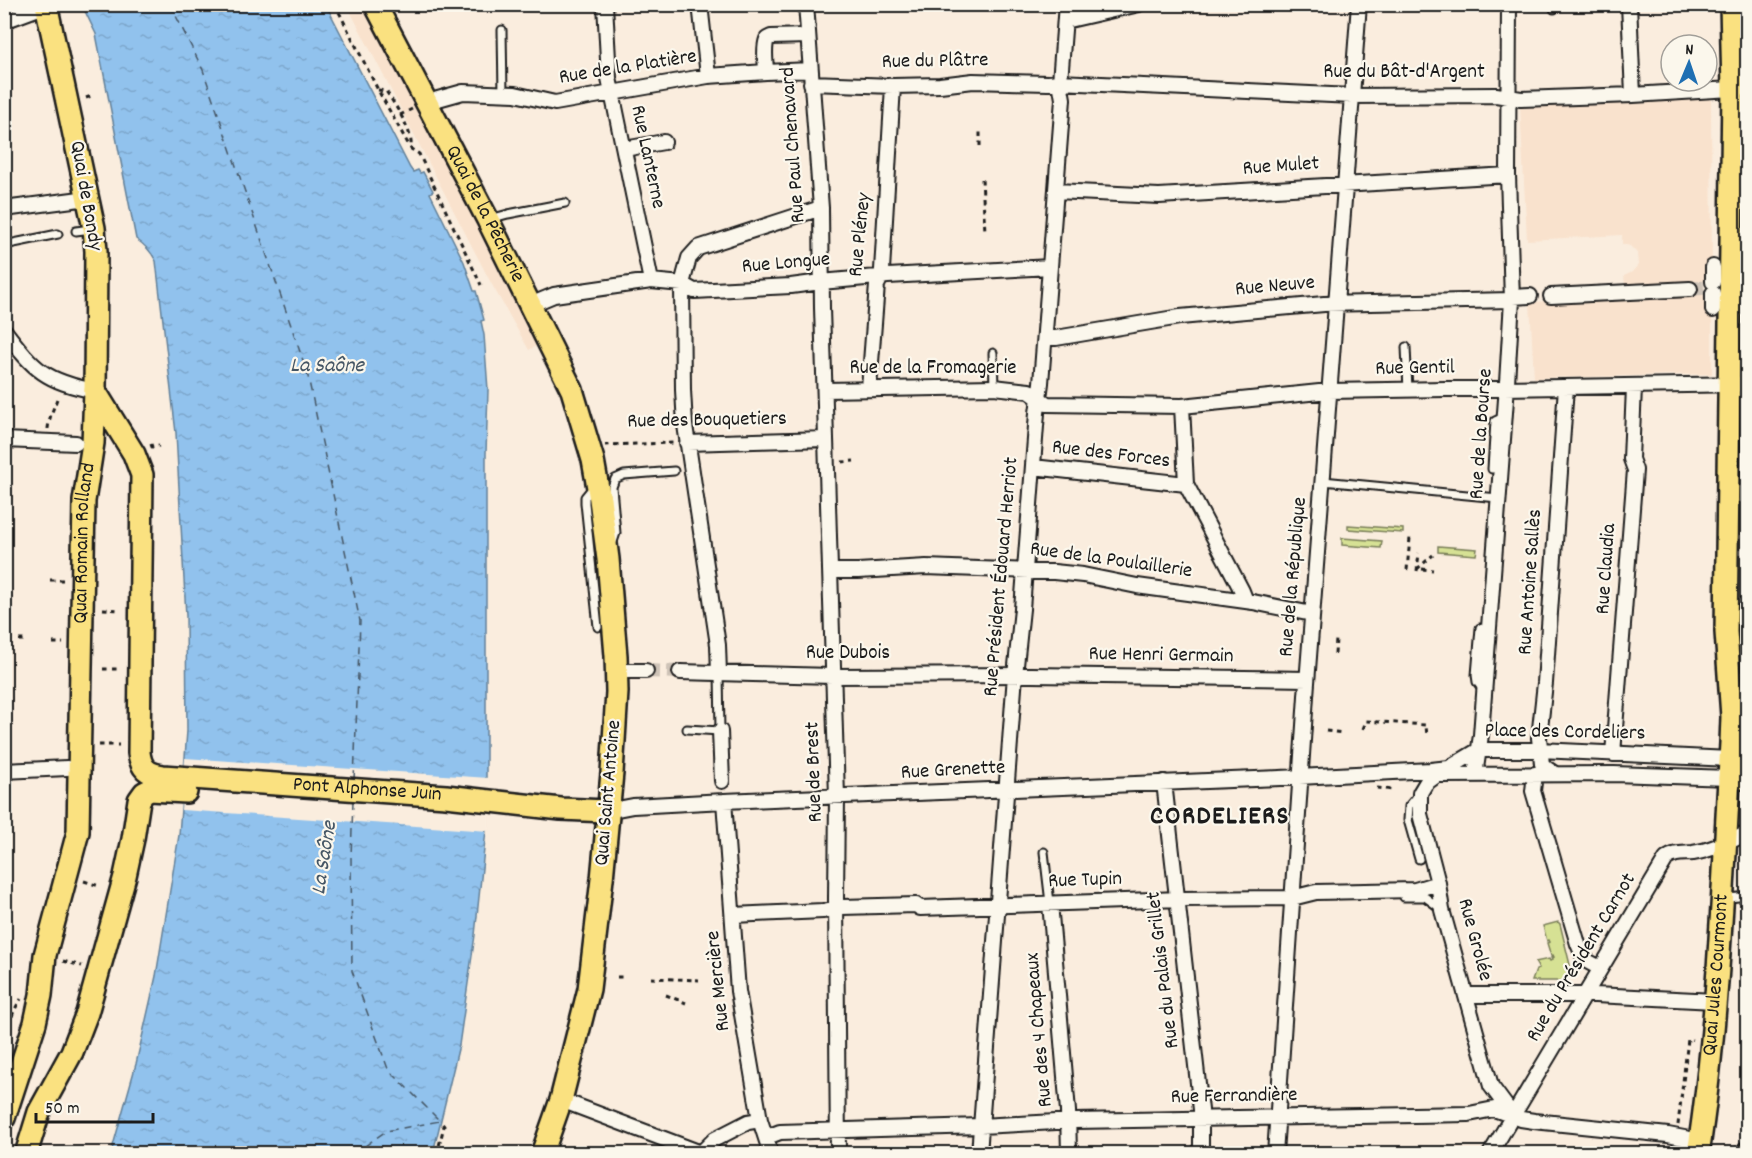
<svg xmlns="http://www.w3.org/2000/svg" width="1752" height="1158" font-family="Dekko,sans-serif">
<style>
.built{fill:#f9e2cd}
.grass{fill:#d6e194;stroke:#797e58;stroke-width:1.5}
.water{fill:url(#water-ripples);stroke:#628099;stroke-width:1.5}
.pier{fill:#faedde}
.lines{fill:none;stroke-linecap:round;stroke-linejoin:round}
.ferry{stroke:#455665;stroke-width:1.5;stroke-dasharray:8 6;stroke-linecap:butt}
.street-tunnel{stroke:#cec3b7;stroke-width:14;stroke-dasharray:14 7;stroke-linecap:butt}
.lane-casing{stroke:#1c1c1c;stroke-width:11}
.street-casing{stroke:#1c1c1c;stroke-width:18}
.primary-casing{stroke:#1c1c1c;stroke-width:26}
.path{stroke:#1c1c1c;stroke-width:3;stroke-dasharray:4.5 4.5;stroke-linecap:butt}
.lane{stroke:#fbf7ec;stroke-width:7}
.street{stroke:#fbf7ec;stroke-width:14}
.primary{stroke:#fae180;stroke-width:21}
.labels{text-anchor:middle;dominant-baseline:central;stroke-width:4.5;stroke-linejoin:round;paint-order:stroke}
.street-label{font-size:21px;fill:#1c1c1c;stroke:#fbf7ec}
.water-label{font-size:22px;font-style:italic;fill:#455665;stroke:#fbf7ec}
.district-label{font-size:27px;font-weight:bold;letter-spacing:1.5px;fill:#1c1c1c;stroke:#fbf7ec}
</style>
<defs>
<pattern id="water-ripples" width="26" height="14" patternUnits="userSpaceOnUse" patternTransform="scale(1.5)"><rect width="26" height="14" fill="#91c2ed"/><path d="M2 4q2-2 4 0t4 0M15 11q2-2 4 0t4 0" fill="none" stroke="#7ca6cb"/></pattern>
</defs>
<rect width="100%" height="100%" fill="#faedde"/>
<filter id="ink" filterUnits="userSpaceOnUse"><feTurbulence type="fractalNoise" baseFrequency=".0167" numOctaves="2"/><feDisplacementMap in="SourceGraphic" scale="12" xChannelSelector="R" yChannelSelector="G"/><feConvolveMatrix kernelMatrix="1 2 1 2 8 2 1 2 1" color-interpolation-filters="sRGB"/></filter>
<g filter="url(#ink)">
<!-- built -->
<path class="built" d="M347 5H371L549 339 529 350 491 283Z
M1711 96 1712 281 1625 285 1624 276 1632 272 1638 265 1637 253 1630 246 1622 244V235L1527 240 1520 105Z
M1712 294V374L1534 378 1530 302Z"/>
<!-- grass -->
<path class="grass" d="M1743 5H1747V65H1744Z
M1745 106H1748V276L1746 277Z
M1348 525 1403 529V533L1348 529Z
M1342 538 1382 541 1381 548 1342 545Z
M1438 546 1477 549 1476 555 1438 552Z
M1558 922 1560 924 1571 969 1563 981H1532L1536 970 1539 969 1535 962 1549 959 1550 961 1552 960 1551 958 1554 957 1553 955 1551 956 1547 943 1550 942 1549 940 1547 941 1543 926Z"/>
<!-- water -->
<path class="water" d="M82 5H326L410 168 413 172 418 170 420 173 423 172 433 191 430 193 464 262 474 291H476L484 320 481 321 484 335 488 390 486 453V830L475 935 459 1045 433 1153H111L136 1064 156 976 179 835 187 731 186 616 176 433 156 261C151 251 145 245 136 239L96 34Z"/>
<!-- pier -->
<path class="pier" d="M185 758 489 778V831L181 810Z"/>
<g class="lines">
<!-- ferry -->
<path class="ferry" d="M170 4 203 70 307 372 360 621 354 781
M353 801 351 857 352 971 388 1069 440 1121 386 1131 354 1154"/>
<!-- street-tunnel -->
<path class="street-tunnel" d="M1690 289 1712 287
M646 671 680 672"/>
<!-- lane casing -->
<g class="lane-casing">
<path id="lane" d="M1554 9V4
M502 30 503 94
M490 219 508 214 565 203
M76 231 91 229
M4 245 58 234
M1406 347 1408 390
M993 353 994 387
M1492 469 1495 421 1504 417
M1323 481 1498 498
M594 486 585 497V503L598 627
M613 542 616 533 612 487 615 479 624 475 674 471
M1480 628 1476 675 1477 682 1483 690
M687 729 720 731 719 673
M1733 759 1748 760
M1044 852 1050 903
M1419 859 1408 820 1409 806 1419 794
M1404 897H1425L1440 908
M1727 900 1729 898 1748 896"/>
</g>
<!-- street casing -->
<g class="street-casing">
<path id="street" d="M605 4 609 78 651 281
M700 4 708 76
M806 4 821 208 822 308 837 797 836 898 838 1154
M1629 4 1633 95
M4 21 47 5
M1065 21 1139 4
M808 36 771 37 767 39C763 49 766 62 766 72L810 70
M811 83 893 86 940 85 973 81 1048 83 1060 82 1352 96 1496 95 1521 99 1633 95 1748 88
M427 105 438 99 463 92 515 94 555 103 708 76 766 72
M624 149 664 142
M1056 191 1159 196 1508 175
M4 209 88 198
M1713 282V267
M1713 293V310
M1551 296 1690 289
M1512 297 1530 296
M530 305 554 295 651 281 682 284 694 291 791 286 821 282 888 276 1050 267
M4 330C35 371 45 381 95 391
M1045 338H1056L1180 317 1324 304 1512 300
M869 388 877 285 881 277 882 270 893 86
M825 390 994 387 1029 391 1047 404 1182 406 1329 391 1748 384
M1182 406 1186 484 1242 591 1246 601
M4 440 76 443
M687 443 826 439
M1033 467 1186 484
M830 571H858L926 567 1054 572 1083 575 1137 586 1253 602 1312 614
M617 671H646
M680 672 833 676 1032 675 1307 679
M719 673 718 645 685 425 683 390 682 284 689 258 698 248 821 208
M720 731 722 781
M1613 754 1635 470 1631 459 1634 387
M1444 770 1426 783 1420 793V814L1438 883 1442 910 1491 1086 1511 1113
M4 771 67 768
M1535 774 1533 791 1578 944 1585 960 1600 968
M1555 774 1546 768 1542 764 1539 738 1545 683 1566 387
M1439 775 1614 774 1729 778
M1475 775 1481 735 1506 399 1512 300 1508 175 1509 4
M1164 782 1201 1110V1154
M724 801 738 991 760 1120 771 1154
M607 811 633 806 724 801 1280 778 1431 770 1449 768 1479 750H1540L1730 759
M1050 903 1068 1111 1069 1154
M733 915 823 911 842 907 916 905 920 908 1181 899 1292 898 1316 892 1415 890 1438 883
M1466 995H1595L1715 1001
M561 1100 701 1153
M767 1137 780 1132 980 1126 1075 1121 1469 1114 1494 1109 1521 1119 1534 1121 1668 1135 1700 1141
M700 1154 715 1139 748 1122 760 1120
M979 1154 1015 675 1022 609 1037 413 1041 383 1063 99 1060 82 1066 4
M1275 1154 1306 696 1359 4
M1490 1154 1666 859C1675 852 1683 854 1693 853 1712 850 1730 841 1748 833"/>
</g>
<!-- primary casing -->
<g class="primary-casing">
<g id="primary">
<path id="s1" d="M375 4 488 220 572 390 593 460 600 499 608 559 616 656 617 692 612 773 602 879 589 989 561 1100 542 1154"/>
<path id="s2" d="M95 391 134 454 142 475 139 753C141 768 147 774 163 776L446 796 561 809 607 811"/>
<path d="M1729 778H1748"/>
<path id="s3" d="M4 1118 35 1023 41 995 45 955 78 832 84 501 93 443 95 391 96 251 94 228 46 4"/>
<path d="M26 1154 39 1112 72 1052 87 1013 125 876 133 839 139 800 144 793 150 790 186 792"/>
<path id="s4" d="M1698 1154C1719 1018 1723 880 1731 743L1732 717 1726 632 1733 89 1731 4"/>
<path d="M1747 1154 1748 1152"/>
</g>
</g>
<!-- path -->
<path class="path" d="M335 4 378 90 411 149 419 154 481 285
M68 8 74 4
M378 90 386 91C395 105 413 131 411 147
M86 98 94 95
M400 115 412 109
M980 146V130
M982 179 985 232
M48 429C49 417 54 408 58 396
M151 444 152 447 159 446
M605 445 674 443
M842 462 854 461
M1417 569 1433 555
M1422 569 1433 570
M1407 570 1410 538
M1417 571 1419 553
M50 580H63
M103 609 120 610
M19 640H25
M53 643H63
M4 645 10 644
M1335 654 1336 639
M103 669H119
M1363 729 1366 721 1426 725 1427 737
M1326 731 1343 733
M99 745H119
M1377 788 1393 790
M84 881 99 886
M63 961 82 966
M617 977H623
M651 978 699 980
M666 995 686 1003
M8 1043C7 1028 12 1012 21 999
M1678 1125 1688 1039 1692 1040
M53 1154 54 1151 62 1154
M437 1154 444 1126 440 1121"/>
<!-- lane -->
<use href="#lane" class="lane"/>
<!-- street -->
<use href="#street" class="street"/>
<!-- primary -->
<use href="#primary" class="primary"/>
</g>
</g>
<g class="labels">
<!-- street labels -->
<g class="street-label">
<text transform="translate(935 62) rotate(-1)">Rue du Plâtre</text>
<text transform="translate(628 68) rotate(-9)">Rue de la Platière</text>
<text x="1404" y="73">Rue du Bât-d'Argent</text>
<text transform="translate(794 145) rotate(-94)">Rue Paul Chenavard</text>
<text transform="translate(647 157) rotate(78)">Rue Lanterne</text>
<text transform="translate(1281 167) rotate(-4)">Rue Mulet</text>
<text transform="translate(85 196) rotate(80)">Quai de Bondy</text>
<text stroke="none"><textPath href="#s1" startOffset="237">Quai de la Pêcherie</textPath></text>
<text transform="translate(861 235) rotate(-84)">Rue Pléney</text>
<text transform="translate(786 264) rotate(-5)">Rue Longue</text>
<text transform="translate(1275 287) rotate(-5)">Rue Neuve</text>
<text x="933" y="369">Rue de la Fromagerie</text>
<text transform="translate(1415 369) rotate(-1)">Rue Gentil</text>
<text transform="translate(707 421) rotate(-1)">Rue des Bouquetiers</text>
<text transform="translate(1482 434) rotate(-86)">Rue de la Bourse</text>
<text transform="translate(1111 455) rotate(7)">Rue des Forces</text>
<text stroke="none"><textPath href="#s3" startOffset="585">Quai Romain Rolland</textPath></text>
<text transform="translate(1111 561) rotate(8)">Rue de la Poulaillerie</text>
<text transform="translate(1607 569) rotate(-86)">Rue Claudia</text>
<text transform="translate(1002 577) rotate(-85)">Rue Président Édouard Herriot</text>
<text transform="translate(1294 577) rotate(-85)">Rue de la République</text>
<text transform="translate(1531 582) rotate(-86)">Rue Antoine Sallès</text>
<text x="848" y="654">Rue Dubois</text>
<text transform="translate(1161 656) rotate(1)">Rue Henri Germain</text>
<text transform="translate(1565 733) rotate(1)">Place des Cordeliers</text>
<text transform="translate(953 771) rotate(-3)">Rue Grenette</text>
<text transform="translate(815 772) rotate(-92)">Rue de Brest</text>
<text stroke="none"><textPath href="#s2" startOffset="616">Pont Alphonse Juin</textPath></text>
<text transform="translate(609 793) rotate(-85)">Quai Saint Antoine</text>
<text transform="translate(1085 881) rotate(-2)">Rue Tupin</text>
<text transform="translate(1474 940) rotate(75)">Rue Grolée</text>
<text transform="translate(1582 958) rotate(-59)">Rue du Président Carnot</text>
<text transform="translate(1164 970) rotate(-97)">Rue du Palais Grillet</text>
<text stroke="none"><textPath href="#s4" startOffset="180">Quai Jules Courmont</textPath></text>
<text transform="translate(719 981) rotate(-96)">Rue Mercière</text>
<text transform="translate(1040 1030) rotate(-95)">Rue des 4 Chapeaux</text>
<text transform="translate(1234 1097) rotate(-1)">Rue Ferrandière</text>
</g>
<!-- water labels -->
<g class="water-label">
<text x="327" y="366">La Saône</text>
<text transform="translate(325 858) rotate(-81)">La Saône</text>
</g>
<!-- district labels -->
<g class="district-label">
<text x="1220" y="817">CORDELIERS</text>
</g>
</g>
<!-- margin -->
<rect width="1752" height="1158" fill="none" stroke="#fbf7ec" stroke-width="24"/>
<rect x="12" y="12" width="1728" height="1134" fill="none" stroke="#1c1c1c" stroke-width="2" filter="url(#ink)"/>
<!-- north arrow -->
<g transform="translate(1689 63) rotate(2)"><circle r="28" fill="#fbf7ec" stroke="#a29f99" stroke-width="1.5"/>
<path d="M0-4.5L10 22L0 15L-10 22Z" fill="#1f6fb2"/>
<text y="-9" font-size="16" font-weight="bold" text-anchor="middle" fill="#1c1c1c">N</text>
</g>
<!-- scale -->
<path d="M36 1113v9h117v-9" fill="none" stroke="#1c1c1c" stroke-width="3"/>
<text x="45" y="1113" font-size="18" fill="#1c1c1c" stroke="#fbf7ec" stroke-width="4.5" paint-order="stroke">50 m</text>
</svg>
